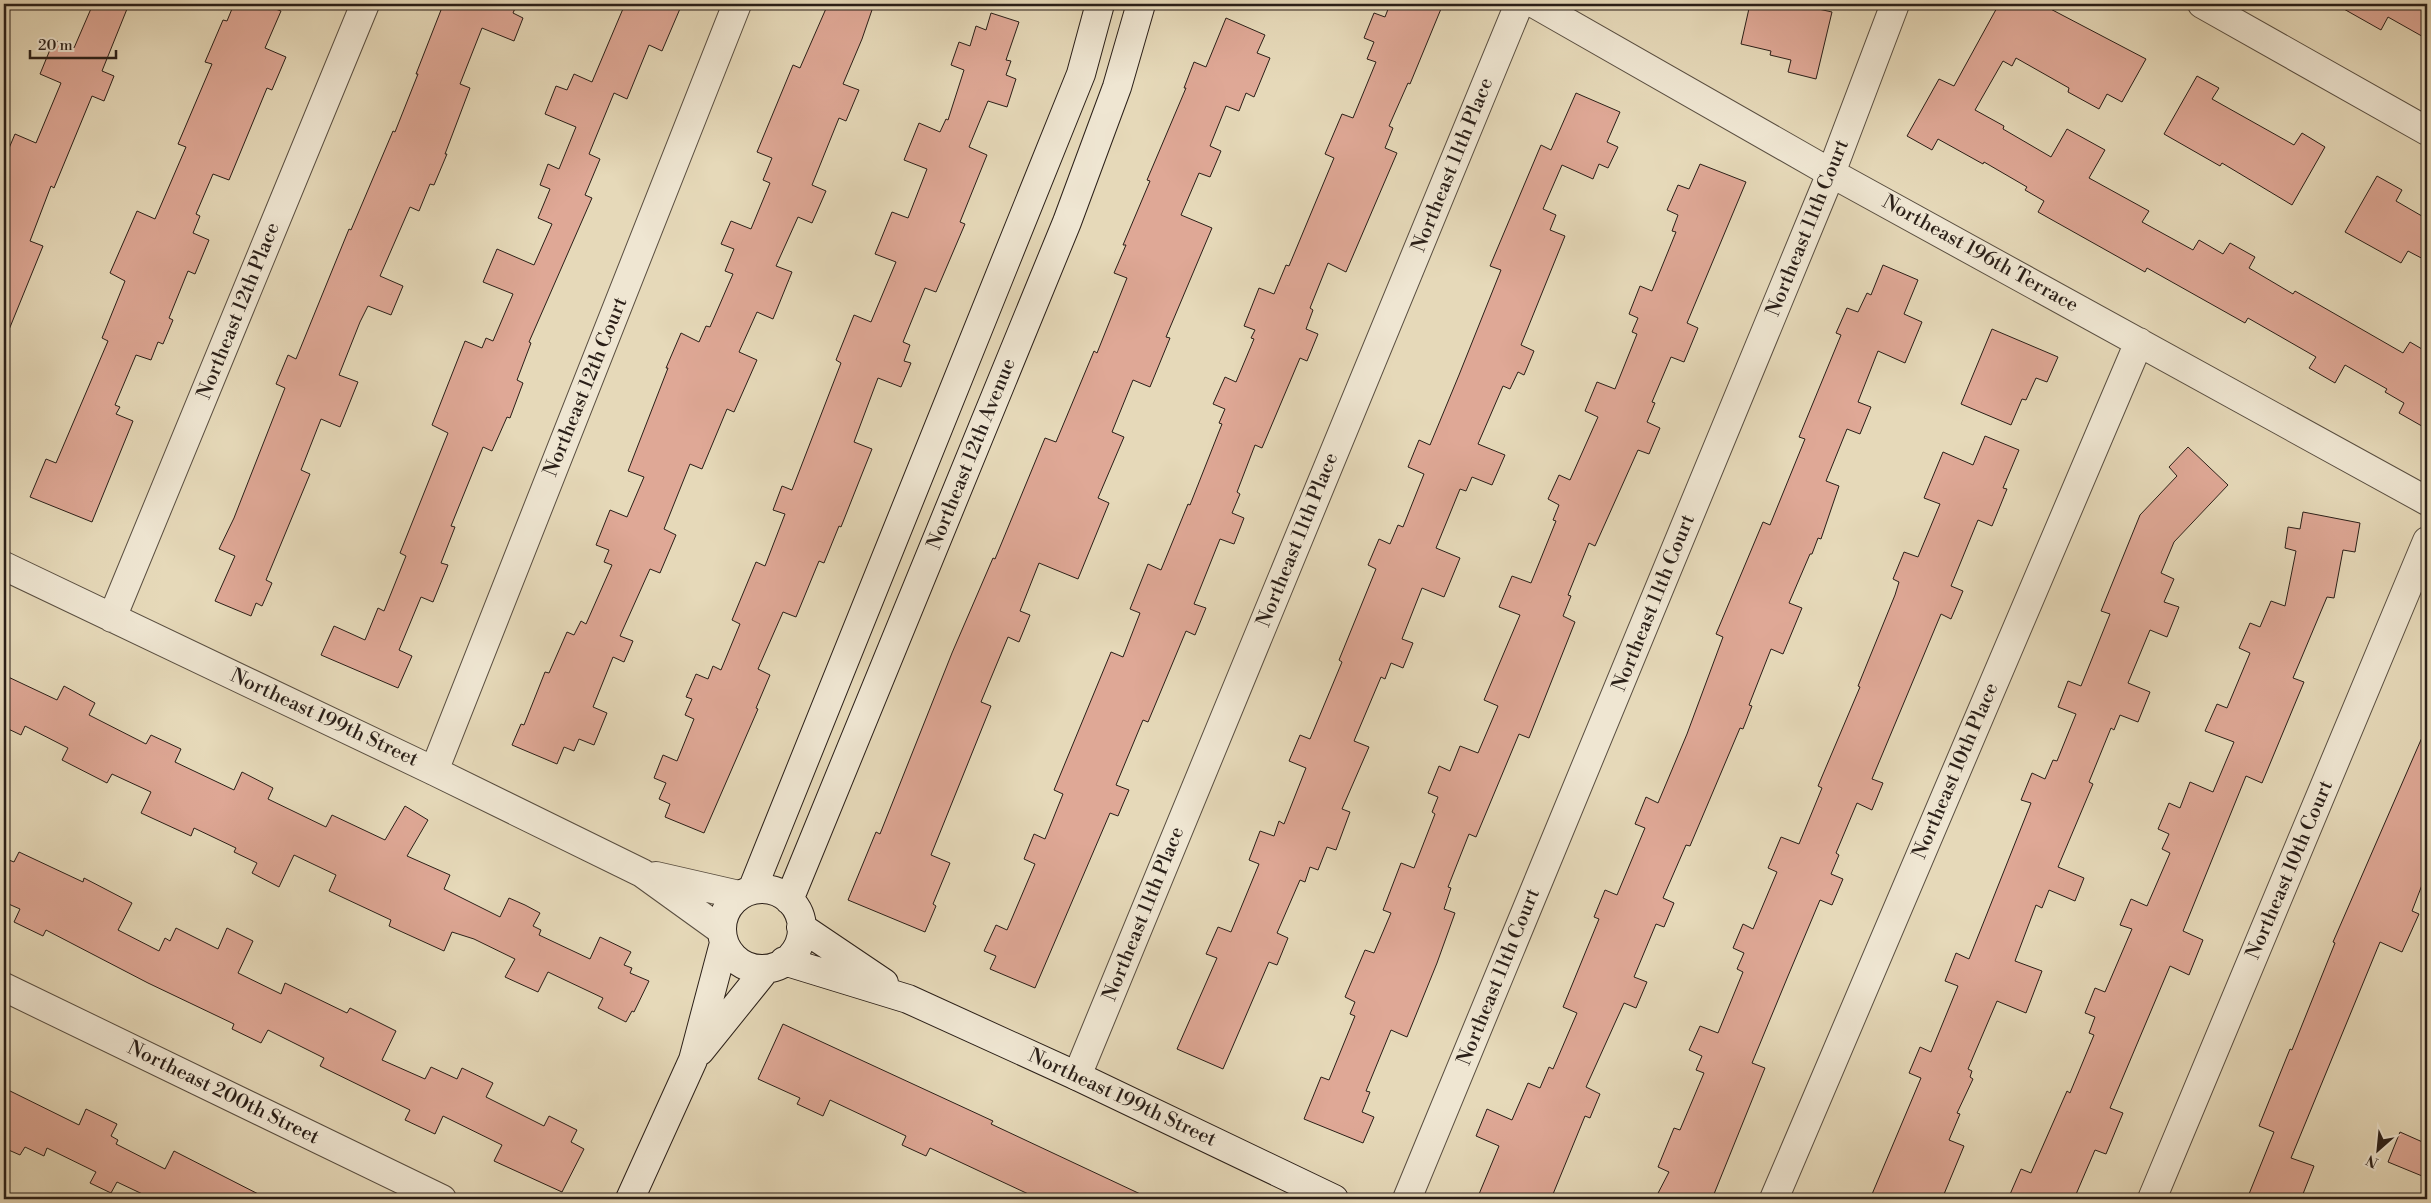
<svg xmlns="http://www.w3.org/2000/svg" width="2431" height="1203" font-family="'Libre Bodoni',serif">
<style>
.building{fill:#dfa896;stroke:#2a1f18}
.lines{fill:none;stroke-linecap:round;stroke-linejoin:round}
.street-casing{stroke:#594e40;stroke-width:30}
.secondary-casing{stroke:#2a1f18;stroke-width:30}
.street{stroke:#efe6d2;stroke-width:28}
.secondary{stroke:#efe6d2;stroke-width:28}
.labels{text-anchor:middle;dominant-baseline:central;stroke-width:5;stroke-linejoin:round;paint-order:stroke}
.street-label{font-size:20px;fill:#2a1f18;stroke:#efe6d2}
</style>
<rect width="100%" height="100%" fill="#e6d9b9"/>
<filter id="stains"><feTurbulence type="fractalNoise" baseFrequency=".004" numOctaves="4"/><feColorMatrix values="0 0 0 0 .2 0 0 0 0 .09 0 0 0 0 .02 0 0 0 .5 -.17"/></filter>
<radialGradient id="worn" r=".72"><stop offset=".6" stop-color="#630" stop-opacity="0"/><stop offset="1" stop-color="#630" stop-opacity=".3"/></radialGradient>
<!-- building -->
<path class="building" d="M93 4H129L102 71 114 76 104 101 92 96 54 188 51 186 30 241 43 246 4 342V160L15 134 36 143 61 83 40 74 54 40 74 48Z
M234 4H262L281 11 265 48 286 57 272 90 267 88 229 180 213 174 196 214 200 216 193 233 209 240 195 274 188 271 169 318 173 320 163 344 158 342 151 360 136 355 115 405 120 407 116 414 133 421 92 522 30 497 46 459 56 463 108 341 102 338 125 281 110 273 137 211 155 219 186 147 178 144 212 64 205 62 223 20 227 21Z
M426 4H517L513 13 523 18 514 41 482 28 460 84 470 88 445 154H447L434 185 430 184 419 211 410 207 380 276 403 286 391 315 368 306 360 322 339 375 358 382 340 427 321 419 301 470 310 474 266 580 272 583 262 606 256 603 251 616 215 601 235 556 219 549 234 518 285 388 276 384 288 355 296 359 349 229 351 230 393 131 395 132 418 74H416L441 10Z
M625 4H682L662 51 649 45 627 99 614 93 589 154 600 159 585 195 592 198 529 342 531 343 517 380 523 383 510 418 507 417 492 451 483 447 451 526 455 527 441 563 448 565 433 602 421 597 399 650 412 656 398 688 321 655 334 626 365 640 378 608 384 611 406 556 400 553 448 433 432 425 465 341 482 348 486 338 493 341 513 294 483 282 497 249 534 265 552 224 538 218 550 189 540 185 548 164 559 169 576 127 545 114 556 86 567 90 574 74 592 82Z
M828 4H874L862 39 843 84 859 90 846 121 839 118 812 185 826 191 812 223 798 217 776 266 792 272 773 319 757 312 739 352 757 360 734 412 727 409 702 469 690 464 664 529 676 535 660 573 650 569 620 636 633 641 624 662 613 657 593 707 607 713 594 745 579 739 574 751 564 747 557 764 512 745 521 724 524 725 545 672 549 673 567 632 574 635 581 621 586 624 612 565 604 562 609 550 596 545 610 510 627 517 644 477 628 471 668 368H666L681 333 699 342 706 326 710 327 733 274 725 271 734 249 721 244 731 221 751 229 770 183 763 180 772 158 757 152 793 65 800 68Z
M1390 4H1443L1410 84 1408 83 1389 126 1393 128 1385 148 1397 153 1346 272 1328 263 1310 308 1313 310 1306 329 1318 334 1307 361 1300 358 1262 448 1255 445 1237 492 1240 494 1232 513 1244 518 1234 544 1220 539 1194 604 1206 608 1195 635 1186 631 1148 722 1143 720 1116 785 1129 790 1123 804 1118 816 1110 813 1035 988 990 969 996 956 984 951 996 925 1007 930 1035 864 1024 859 1034 834 1045 839 1063 794 1054 790 1111 652 1123 657 1140 613 1130 609 1148 564 1161 570 1188 504 1190 505 1222 424 1219 423 1225 409 1213 404 1225 377 1236 382 1254 339 1251 338 1255 330 1244 326 1259 288 1274 294 1286 265 1289 266 1334 158 1325 154 1342 114 1353 118 1376 62 1367 59 1374 42 1364 38 1374 13 1385 17Z
M1750 4H1796L1832 12 1816 79 1788 72 1791 60 1770 55 1771 51 1741 44Z
M1999 4H2041L2146 59 2122 102 2107 94 2099 109 2068 92 2069 88 2016 58 2012 66 2003 61 1975 110 2004 126 2003 129 2051 157 2067 129 2105 150 2089 178 2149 211 2142 222 2193 250 2199 240 2223 254 2230 243 2255 257 2249 268 2293 294 2295 291 2403 353 2410 342 2427 352V429L2399 413 2404 403 2385 392 2387 389 2345 365 2335 383 2309 368 2316 357 2248 318 2245 323 2147 268 2145 272 2038 212 2044 201 2025 190 2027 187 1984 162 1983 164 1938 139 1932 150 1907 136 1939 79 1954 86Z
M2335 4H2427V39L2388 17 2381 30Z
M991 13 1019 22 1006 60 1011 61 1006 75 1016 79 1007 107 988 101 969 147 987 155 960 222 965 224 936 292 925 288 903 342 910 345 904 361 911 363 901 387 878 378 854 442 872 449 862 474 841 527 839 526 824 563 819 561 796 617 783 612 758 669 770 675 756 708 758 709 704 833 665 817 670 804 659 799 666 783 654 778 663 755 677 761 694 719 685 715 692 699 686 697 696 674 708 679 713 666 721 670 740 624 732 620 756 562 765 566 785 514 773 510 782 486 792 490 841 363 836 360 854 315 871 322 896 262 875 254 892 212 908 218 927 169 904 160 919 123 940 132 946 119 948 120 964 70 951 65 959 42 970 46 976 26 986 30Z
M1226 18 1265 35 1257 53 1270 58 1254 97 1246 93 1239 111 1226 106 1210 146 1221 151 1210 177 1199 173 1181 215 1212 228 1166 337 1170 338 1150 387 1133 380 1112 432 1124 437 1098 498 1109 503 1078 579 1039 563 1020 611 1030 615 1019 642 1008 637 981 702 991 706 931 855 950 863 933 904 936 906 925 932 848 900 876 832 880 834 952 653 993 558 995 559 1045 438 1056 442 1094 351 1097 353 1127 278 1114 273 1126 245H1123L1150 181 1147 180 1186 88H1184L1194 62 1206 67Z
M2197 76 2219 88 2212 99 2294 145 2302 133 2325 147 2292 205 2222 163 2220 166 2164 134Z
M1576 93 1620 112 1607 142 1618 147 1608 168 1599 164 1593 179 1562 165 1543 209 1556 215 1550 230 1565 236 1521 345 1534 351 1524 375 1518 372 1510 389 1503 386 1478 444 1505 455 1492 485 1472 477 1466 491 1460 489 1436 548 1460 558 1444 597 1422 588 1402 639 1413 643 1403 668 1391 663 1385 679 1381 677 1354 741 1369 747 1342 809 1350 812 1336 850 1327 847 1318 870 1310 867 1305 882 1300 880 1277 933 1288 938 1277 965 1269 962 1223 1069 1177 1049 1217 958 1206 954 1218 927 1231 932 1259 864 1249 860 1260 831 1274 836 1279 821 1284 824 1306 768 1289 761 1300 735 1310 739 1342 662 1339 660 1376 569 1368 565 1379 539 1390 544 1398 525 1403 527 1424 474 1408 467 1419 440 1430 445 1459 375 1501 270 1490 266 1541 145 1551 150Z
M1700 164 1746 182 1687 323 1698 328 1684 362 1671 357 1652 402 1655 403 1647 422 1660 428 1649 454 1638 450 1595 546 1589 543 1568 595 1571 596 1563 616 1575 622 1529 738 1519 734 1476 837 1469 834 1448 887 1451 888 1444 909 1455 913 1437 963 1407 1037 1391 1030 1366 1091 1370 1092 1362 1112 1374 1117 1363 1143 1304 1119 1321 1077 1329 1080 1355 1016 1350 1014 1355 1002 1345 997 1365 950 1374 953 1391 913 1383 910 1401 863 1414 868 1435 814 1432 812 1438 797 1428 793 1439 766 1450 771 1460 746 1478 753 1498 706 1484 700 1520 615 1499 607 1512 576 1531 583 1556 521 1553 520 1559 505 1548 499 1559 475 1570 480 1598 417 1585 411 1597 382 1615 389 1637 334 1632 332 1638 318 1629 314 1640 286 1652 291 1676 232 1672 231 1678 215 1667 210 1678 185 1689 189Z
M2377 176 2402 190 2396 201 2427 219V261L2408 251 2401 263 2345 232Z
M1883 265 1918 280 1904 314 1922 322 1905 363 1878 351 1858 402 1871 407 1860 434 1847 429 1826 481 1839 486 1821 539 1818 538 1812 554H1810L1789 603 1802 608 1783 654 1771 649 1749 705 1752 706 1743 729 1740 728 1690 846 1686 845 1663 898 1674 903 1664 927 1656 924 1634 977 1647 982 1636 1008 1624 1003 1586 1087 1600 1094 1590 1118 1585 1116 1551 1199H1477L1499 1146 1476 1136 1487 1109 1512 1120 1528 1083 1540 1088 1549 1067 1553 1069 1577 1013 1563 1007 1599 919 1594 917 1605 890 1617 895 1645 828 1635 824 1646 797 1658 803 1687 734 1723 637 1716 634 1763 522 1770 525 1805 439 1799 437 1841 335 1836 333 1847 308 1858 312 1867 293 1871 295Z
M1992 329 2058 357 2047 382 2036 378 2026 400 2022 399 2011 425 1961 404Z
M1985 436 2019 450 2003 488 2007 489 1992 526 1978 520 1951 586 1963 591 1951 619 1941 614 1872 779 1883 783 1872 810 1857 803 1836 853 1839 855 1831 874 1843 879 1832 905 1820 900 1788 976 1752 1063 1765 1068 1712 1199H1655L1669 1172 1658 1167 1674 1128 1680 1130 1704 1073 1696 1070 1702 1056 1689 1050 1700 1026 1718 1033 1743 972 1737 969 1744 953 1733 948 1743 924 1753 929 1777 872 1768 868 1781 837 1799 844 1822 788 1818 786 1860 687 1858 686 1895 595 1899 582 1893 579 1904 552 1918 557 1940 504 1924 498 1943 452 1973 465Z
M2188 447 2228 485 2174 542 2161 573 2174 579 2164 602 2179 607 2167 637 2150 630 2128 683 2150 692 2138 722 2120 715 2114 730 2111 728 2089 782 2093 784 2058 867 2084 878 2075 901 2049 890 2042 908 2036 905 2015 961 2042 971 2026 1013 1997 1001 1968 1069 1972 1071 1970 1077 1973 1079 1957 1113 1960 1114 1949 1140 1964 1146 1942 1199H1870L1921 1078 1909 1073 1920 1047 1931 1052 1958 986 1945 981 1956 953 1969 959 2031 803 2021 800 2032 773 2045 779 2053 760 2057 761 2076 714 2058 707 2068 681 2081 686 2110 614 2101 611 2140 515 2177 476 2169 467Z
M2303 512 2360 523 2355 552 2343 550 2334 598 2327 597 2293 678 2304 682 2262 783 2246 776 2183 931 2203 940 2189 975 2170 966 2110 1108 2123 1113 2106 1154 2095 1150 2074 1199H2008L2021 1169 2031 1173 2067 1091 2070 1093 2094 1035 2089 1033 2095 1017 2085 1013 2095 988 2105 992 2132 929 2120 925 2131 899 2147 906 2170 853 2162 849 2169 834 2158 829 2169 803 2180 808 2190 782 2213 792 2234 742 2205 731 2217 704 2227 708 2250 653 2239 648 2250 623 2260 627 2271 601 2285 606 2296 551 2285 548 2288 527 2300 529Z
M4 675 57 700 64 686 95 703 89 715 146 744 151 735 181 749 175 762 234 790 242 772 273 788 268 799 326 827 332 815 385 840 405 806 428 820 407 856 450 875 444 889 500 917 509 898 525 905 540 913 533 926 541 930 539 935 590 959 600 937 631 952 624 965 632 968 630 973 649 981 634 1012 632 1011 626 1022 598 1008 603 998 548 972 538 992 505 977 515 959 474 939 452 932 444 951 389 926 391 920 329 891 336 875 294 855 279 887 252 873 257 863 234 852 236 848 194 828 191 836 141 813 151 792 112 774 107 783 62 760 68 748 25 726 21 735 4 727Z
M2427 726V872L2412 911 2419 914 2402 952 2380 942 2291 1158 2314 1166 2301 1199H2247L2274 1132 2259 1126 2290 1049 2292 1050 2335 943 2333 942Z
M19 852 83 882 84 878 132 903 118 930 159 951 165 938 170 941 176 928 218 949 227 928 253 941 238 973 281 994 285 983 347 1013 350 1008 396 1031 382 1060 425 1079 431 1067 457 1079 462 1068 493 1083 486 1097 544 1126 549 1116 577 1130 571 1142 584 1149 562 1192 494 1161 502 1145 443 1116 435 1134 405 1120 410 1110 320 1066 324 1058 268 1030 261 1043 232 1029 234 1024 148 983 46 930 43 936 14 922 20 909 4 902V858L14 862Z
M783 1024 993 1121 991 1124 1151 1199H1039L930 1148 926 1156 902 1145 906 1136 830 1100 823 1116 797 1104 800 1098 758 1079Z
M4 1088 79 1125 86 1109 117 1124 111 1136 118 1140 116 1144 165 1169 174 1151 268 1199H153L117 1182 111 1193 90 1183 96 1172 47 1148 44 1156 25 1147 20 1155 4 1148Z
M2400 1132 2427 1144V1178L2388 1162Z"/>
<g class="lines">
<!-- street casing -->
<g class="street-casing">
<path id="street" d="M1535 4 1831 173 2427 501
M2202 4 2427 131
M4 566 434 771 642 873 721 930
M112 618 365 4
M434 771 737 4
M656 876 739 895
M4 987 442 1199
M1077 1076 1519 4
M1407 1199 1831 173 1895 4
M1774 1199 2139 342
M2152 1199 2427 541"/>
</g>
<!-- secondary casing -->
<g class="secondary-casing">
<path id="secondary" d="M722 929a40 40 0 1 1 80 0a40 40 0 1 1-80 0Z
M752 890 1081 74 1100 4
M789 900 1067 222 1117 87 1141 4
M801 927 884 983
M784 961 908 999 1077 1076 1334 1199
M700 1051 766 969
M630 1199 693 1060 724 943"/>
</g>
<!-- street -->
<use href="#street" class="street"/>
<!-- secondary -->
<use href="#secondary" class="secondary"/>
</g>
<g class="labels">
<!-- street labels -->
<g class="street-label">
<text transform="translate(1453 165) rotate(-68)">Northeast 11th Place</text>
<text transform="translate(1808 228) rotate(-68)">Northeast 11th Court</text>
<text transform="translate(1980 254) rotate(29)">Northeast 196th Terrace</text>
<text transform="translate(239 311) rotate(-68)">Northeast 12th Place</text>
<text transform="translate(586 387) rotate(-68)">Northeast 12th Court</text>
<text transform="translate(972 454) rotate(-68)">Northeast 12th Avenue</text>
<text transform="translate(1298 540) rotate(-68)">Northeast 11th Place</text>
<text transform="translate(1654 603) rotate(-68)">Northeast 11th Court</text>
<text transform="translate(324 718) rotate(25)">Northeast 199th Street</text>
<text transform="translate(1956 771) rotate(-67)">Northeast 10th Place</text>
<text transform="translate(2290 870) rotate(-67)">Northeast 10th Court</text>
<text transform="translate(1144 914) rotate(-68)">Northeast 11th Place</text>
<text transform="translate(1499 977) rotate(-68)">Northeast 11th Court</text>
<text transform="translate(223 1093) rotate(26)">Northeast 200th Street</text>
<text transform="translate(1122 1098) rotate(25)">Northeast 199th Street</text>
</g>
</g>
<!-- margin -->
<rect width="2431" height="1203" fill="none" stroke="#e6d9b9" stroke-width="20"/>
<rect x="5" y="5" width="2421" height="1193" fill="none" stroke="#2a1f18" stroke-width="2.5"/>
<rect x="10" y="10" width="2411" height="1183" fill="none" stroke="#2a1f18"/>
<!-- north arrow -->
<g transform="translate(2378 1150) rotate(207)" stroke="#efe6d2" stroke-width="4" paint-order="stroke">
<path d="M0-4L9 19L0 12L-9 19Z" fill="#2a1f18"/>
<text y="-8" font-size="14" font-weight="bold" text-anchor="middle" fill="#2a1f18">N</text>
</g>
<!-- scale -->
<path d="M30 50v8h86v-8" fill="none" stroke="#2a1f18" stroke-width="2.5"/>
<text x="38" y="50" font-size="15" fill="#2a1f18" stroke="#efe6d2" stroke-width="4" paint-order="stroke">20 m</text>
<rect width="100%" height="100%" filter="url(#stains)"/>
<rect width="100%" height="100%" fill="url(#worn)"/>
</svg>
